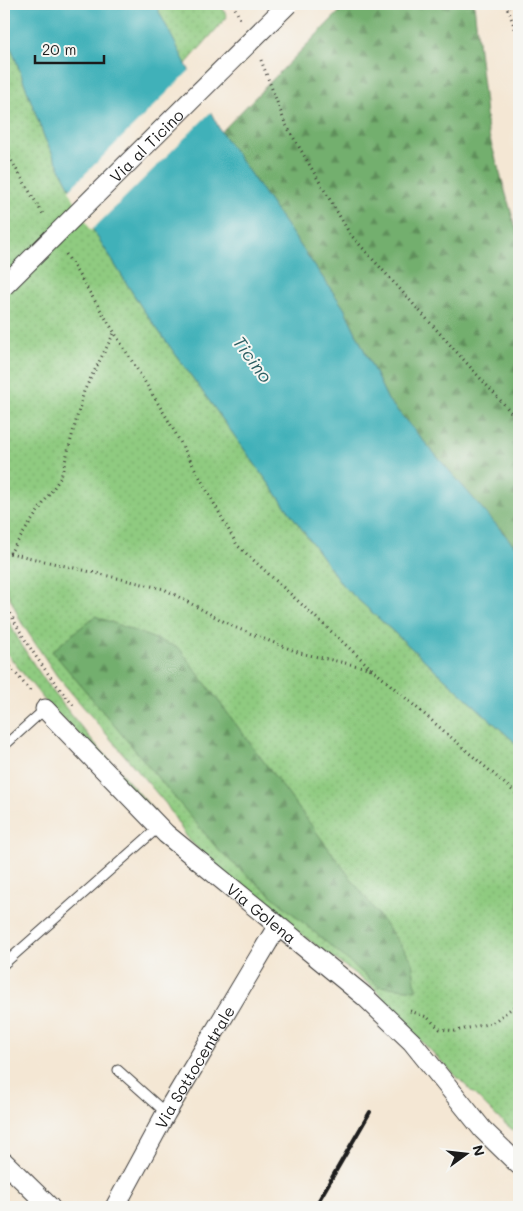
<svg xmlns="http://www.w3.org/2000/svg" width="523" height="1211" font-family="Mali,sans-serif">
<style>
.grass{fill:url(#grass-dots);stroke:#56744e}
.forest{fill:url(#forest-firs);stroke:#486645}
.water{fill:#41b1b9;stroke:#2e666a}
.pier{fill:#f4e7d4}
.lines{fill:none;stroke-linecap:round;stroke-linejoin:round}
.service-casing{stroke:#3c3a38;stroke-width:11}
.minor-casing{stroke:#3c3a38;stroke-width:21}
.path{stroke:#3c3a38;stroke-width:3;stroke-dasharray:1 4;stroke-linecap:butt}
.service{stroke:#fff;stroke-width:9}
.minor{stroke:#fff;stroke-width:19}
.rail{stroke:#1c1c1c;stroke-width:4}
.minor-bridge-casing{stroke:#3c3a38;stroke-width:21;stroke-linecap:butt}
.minor-bridge{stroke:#fff;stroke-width:19}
.labels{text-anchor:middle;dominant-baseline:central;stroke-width:4;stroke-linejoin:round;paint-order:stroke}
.street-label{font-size:16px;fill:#1c1c1c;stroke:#f6f6f2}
.water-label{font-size:18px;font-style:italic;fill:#2d5f63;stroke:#f6f6f2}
</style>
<defs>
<pattern id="grass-dots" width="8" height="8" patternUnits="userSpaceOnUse" patternTransform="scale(1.25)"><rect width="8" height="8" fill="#8fcb80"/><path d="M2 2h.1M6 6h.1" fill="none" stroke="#7bae6e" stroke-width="1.8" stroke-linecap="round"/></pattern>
<pattern id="forest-firs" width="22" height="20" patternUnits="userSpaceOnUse" patternTransform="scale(1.25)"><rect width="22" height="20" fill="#73af6e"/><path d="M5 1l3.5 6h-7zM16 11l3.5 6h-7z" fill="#5e8e5a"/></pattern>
</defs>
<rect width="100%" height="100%" fill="#f6f6f2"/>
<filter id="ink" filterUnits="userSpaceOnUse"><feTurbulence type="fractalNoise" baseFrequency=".02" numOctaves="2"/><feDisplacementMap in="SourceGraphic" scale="10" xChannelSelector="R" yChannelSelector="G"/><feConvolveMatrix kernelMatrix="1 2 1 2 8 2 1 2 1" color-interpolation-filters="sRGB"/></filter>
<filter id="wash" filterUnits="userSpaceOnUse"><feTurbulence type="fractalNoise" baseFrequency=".0096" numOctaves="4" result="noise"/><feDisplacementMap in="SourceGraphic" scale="20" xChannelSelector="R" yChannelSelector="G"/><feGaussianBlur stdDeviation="1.12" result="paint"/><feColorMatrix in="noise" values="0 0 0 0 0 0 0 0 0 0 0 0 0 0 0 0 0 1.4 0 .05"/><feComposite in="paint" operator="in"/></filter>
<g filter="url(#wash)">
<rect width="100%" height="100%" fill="#f4e7d4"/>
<!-- grass -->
<path class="grass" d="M155 4H221L227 17 185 65Z
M4 28 45 139 85 217 142 308 343 586 519 746V1135L496 1116 418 1038 373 987 231 883 188 839 166 804 57 676 21 622 4 584Z
M4 612C40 688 102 750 156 813L46 702 4 650Z"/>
<!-- forest -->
<path class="forest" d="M368 4H474L488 132 519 239V551L388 400 344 308 221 132 340 11Z
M95 616 179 648 412 960 416 990 378 986 221 853 52 651Z"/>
<!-- water -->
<path class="water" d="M4 4H155L221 132 344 308 388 400 519 551V746L343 586 142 308 85 217 45 139 4 28Z"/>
<!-- pier -->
<path class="pier" d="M190 70 212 111 91 231 69 190Z"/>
</g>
<g filter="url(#ink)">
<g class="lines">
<!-- service casing -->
<g class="service-casing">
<path id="service" d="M4 746 45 709
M4 964 159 827
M118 1070 166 1113"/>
</g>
<!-- minor casing -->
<g class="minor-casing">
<g id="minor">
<path id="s1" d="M45 709 166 834 364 996 412 1042 483 1130 519 1165"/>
<path d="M4 1162 50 1207"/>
<path id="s2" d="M115 1207 166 1113 277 927"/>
</g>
</g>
<!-- path -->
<path class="path" d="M233 4 241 21
M506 4 519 39
M261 60 285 123 350 234 519 421
M4 148 44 216
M66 254 167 418 237 545 372 669 519 796
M10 553 164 589 234 627 300 653 372 669
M4 554 10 553 61 477 84 391 114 333
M4 600C21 638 46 673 73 705
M4 659 32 693
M410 1011 427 1017 440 1029 455 1031 492 1023 519 1003"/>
<!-- service -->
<use href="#service" class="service"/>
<!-- minor -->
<use href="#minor" class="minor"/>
<!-- rail -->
<path class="rail" d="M315 1207 370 1112"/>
<!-- minor-bridge casing -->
<g class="minor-bridge-casing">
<g id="minor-bridge">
<path id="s3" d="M4 286 288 4"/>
</g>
</g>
<!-- minor-bridge -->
<use href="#minor-bridge" class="minor-bridge"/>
</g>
</g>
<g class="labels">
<!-- street labels -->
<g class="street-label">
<text stroke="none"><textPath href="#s3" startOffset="200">Via al Ticino</textPath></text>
<text stroke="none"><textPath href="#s1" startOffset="298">Via Golena</textPath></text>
<text stroke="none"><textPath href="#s2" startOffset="161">Via Sottocentrale</textPath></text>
</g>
<!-- water labels -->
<g class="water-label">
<text transform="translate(253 359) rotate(54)">Ticino</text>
</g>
</g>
<!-- margin -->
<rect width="523" height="1211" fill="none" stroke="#f6f6f2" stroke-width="20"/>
<!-- north arrow -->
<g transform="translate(466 1154) rotate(75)" stroke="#f6f6f2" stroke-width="4" paint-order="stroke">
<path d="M0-4L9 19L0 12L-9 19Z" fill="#1c1c1c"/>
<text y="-8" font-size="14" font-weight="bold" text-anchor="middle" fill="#1c1c1c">N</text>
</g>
<!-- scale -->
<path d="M35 55v8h69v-8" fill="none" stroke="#1c1c1c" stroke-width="2.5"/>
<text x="42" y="55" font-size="15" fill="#1c1c1c" stroke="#f6f6f2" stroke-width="4" paint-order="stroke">20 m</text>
</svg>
